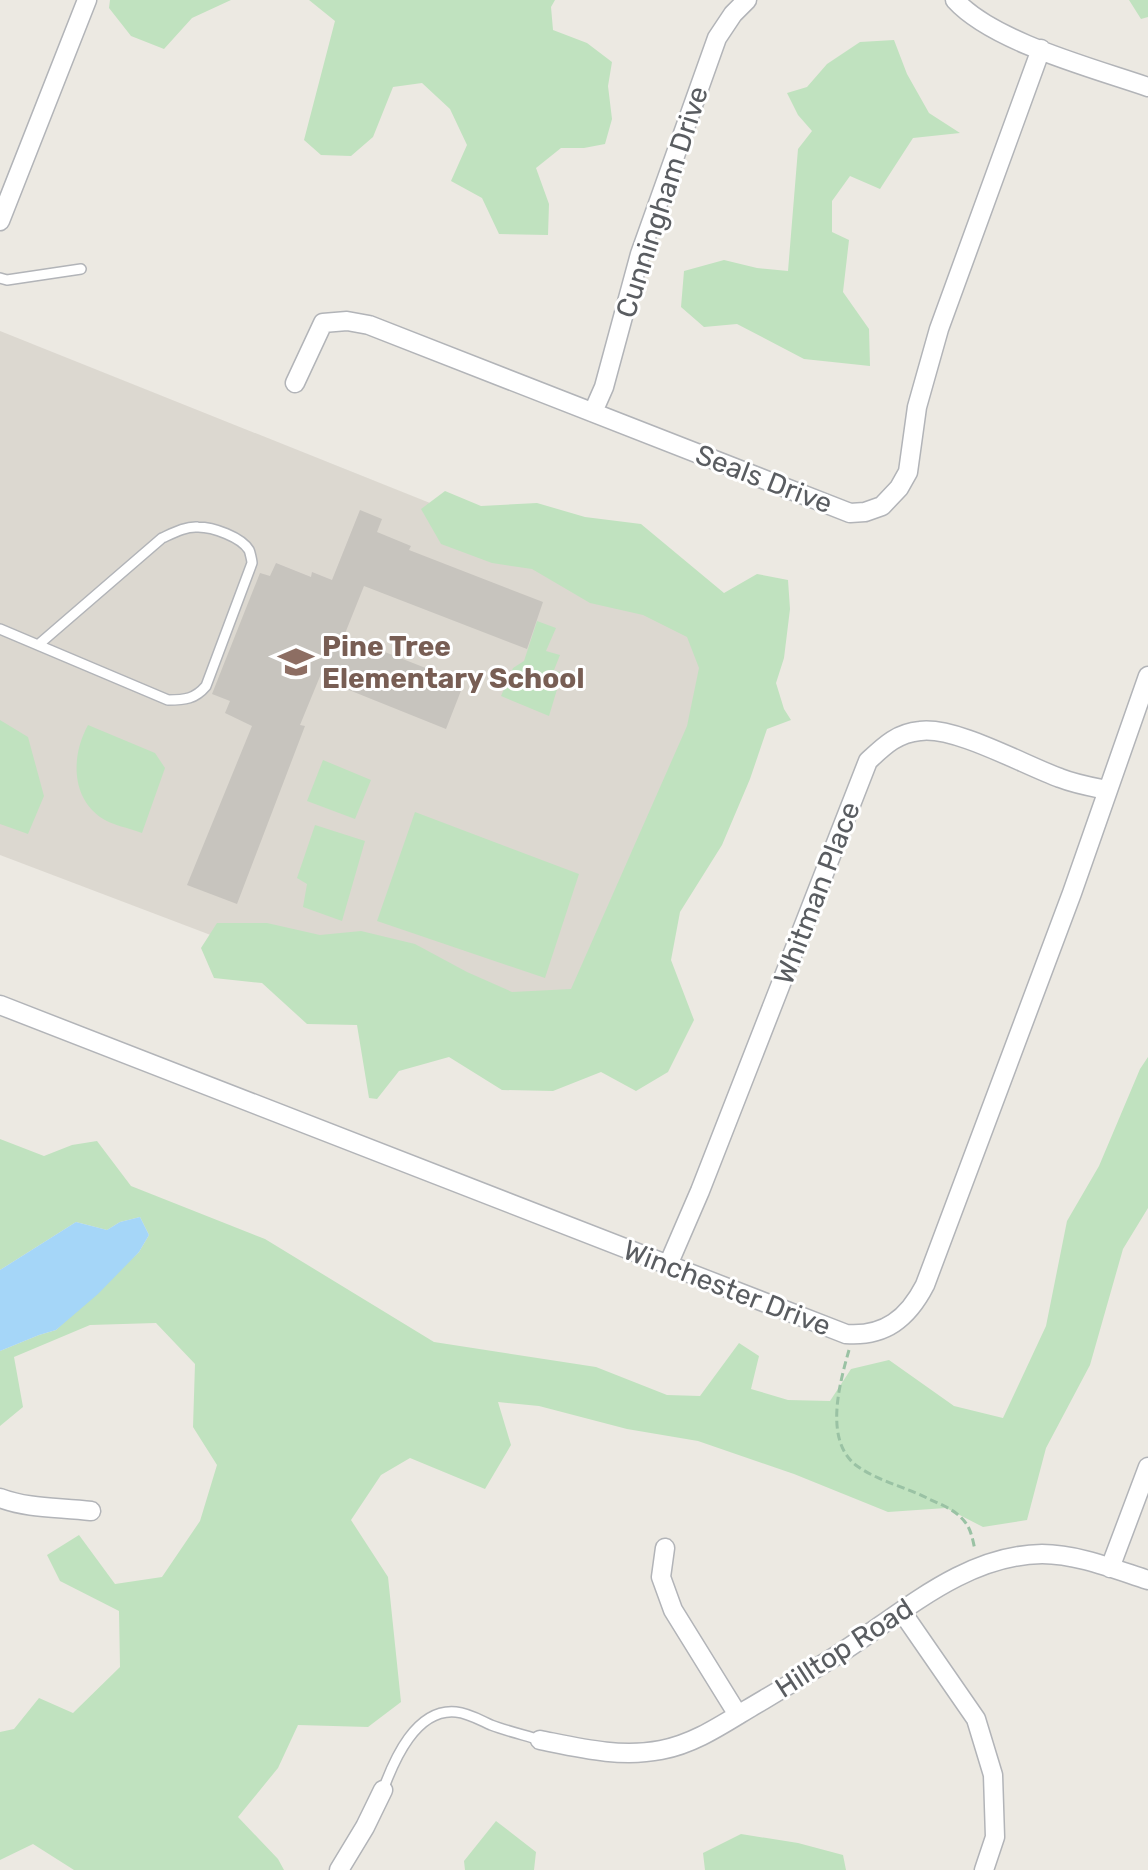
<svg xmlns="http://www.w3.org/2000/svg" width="1148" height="1870" font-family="Rubik,sans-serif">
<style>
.education{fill:#dcd8d0}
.green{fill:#c0e2bf}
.water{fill:#a5d6f8}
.building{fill:#c7c4be}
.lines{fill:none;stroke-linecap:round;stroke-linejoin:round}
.lane-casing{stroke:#b2b4b8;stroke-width:12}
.street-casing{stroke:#b2b4b8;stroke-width:21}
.path{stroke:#9ac2a4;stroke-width:3;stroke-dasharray:8 4;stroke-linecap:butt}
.lane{stroke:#fff;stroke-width:9}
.street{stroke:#fff;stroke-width:18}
.labels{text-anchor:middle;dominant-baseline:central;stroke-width:6;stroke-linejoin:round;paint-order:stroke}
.street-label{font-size:28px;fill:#5a5d61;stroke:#fff}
.education-label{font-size:28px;font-weight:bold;fill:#785e54;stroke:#fff;text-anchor:start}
</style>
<rect width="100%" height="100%" fill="#ece9e2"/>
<!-- education -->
<path class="education" d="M0 331 740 627 579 1075 0 855Z"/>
<!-- green -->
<path class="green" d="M110 0H231L192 18 164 49 131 36 109 8Z
M309 0H555L551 7 553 30 587 43 612 62 608 86 612 119 605 144 584 148H561L536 168 549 204 548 235 499 234 482 198 451 181 467 145 450 109 422 83 393 87 373 137 351 156 321 155 304 140 335 21Z
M1129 0H1148V17L1141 19Z
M894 40 907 74 929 113 960 133 913 138 880 189 850 176 832 201V232L849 240 843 292 869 329 870 366 804 359 737 324 704 327 681 307 684 271 724 260 757 268 788 271 798 149 812 131 798 115 787 93 807 87 827 64 860 42Z
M445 491 481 506 537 503 585 517 641 524 724 593 757 574 788 580 790 609 784 658 776 683 784 709 791 720 767 729 750 779 722 845 680 912 671 960 694 1020 668 1072 636 1091 601 1072 553 1091 502 1090 449 1057 399 1071 377 1099 369 1098 357 1025 307 1024 262 983 214 978 201 948 217 923H267L320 935 361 931 415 944 467 972 512 992 571 989 687 726 699 668 687 637 643 615 590 603 532 569 492 563 441 544 421 509Z
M537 621 556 628 546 651 560 655 554 670 562 673 549 716 501 696 513 668 524 661Z
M0 720 28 737 44 796 28 834 0 824Z
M88 725 155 753 165 768 142 833C129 828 111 825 100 817 70 795 72 754 88 725Z
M323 760 371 780 355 819 307 801Z
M415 812 579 874 545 978 377 921Z
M315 825 365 841 342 921 303 907 307 884 297 878Z
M1148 1057V1208L1123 1249 1090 1365 1046 1448 1027 1520 983 1527 946 1508 888 1512 794 1474 698 1441 627 1429 539 1406 498 1402 511 1445 485 1489 410 1458 381 1475 351 1520 388 1577 401 1702 368 1727 298 1725 278 1768 238 1817 278 1859 284 1870H74L33 1844 0 1860V1732L14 1729 39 1698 73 1713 120 1667 119 1611 60 1581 47 1555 79 1535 115 1584 162 1577 200 1521 217 1465 193 1427 195 1364 156 1323 90 1325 14 1357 23 1407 0 1426V1351L39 1335 56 1330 139 1252 149 1235 140 1217 120 1222 107 1230 76 1222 0 1270V1139L44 1156 72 1145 97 1141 131 1186 265 1239 434 1342 596 1367 667 1395 700 1396 739 1343 759 1356 751 1389 788 1400 830 1401 851 1369 889 1360 954 1406 1003 1418 1046 1326 1067 1221 1099 1166 1140 1069Z
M496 1821 536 1852 534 1870H465L464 1861Z
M741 1834 798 1843 843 1855 846 1870H705L703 1853Z"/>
<!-- water -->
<path class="water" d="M140 1217 149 1235 139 1252 98 1294 56 1330 39 1335 0 1351V1270L76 1222 107 1230 120 1222Z"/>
<!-- building -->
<path class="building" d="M360 510 382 519 377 532 411 546 409 550 543 602 527 649 364 586 344 636 464 683 446 729 334 684 337 676 323 669 300 725 305 726 237 904 187 885 252 726 225 713 230 701 212 694 260 573 270 576 276 563 311 577 312 572 332 580Z"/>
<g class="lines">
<!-- lane casing -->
<g class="lane-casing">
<path id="lane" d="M0 278 7 280 81 269
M0 629 168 700C185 700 195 699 206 686L252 563C252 561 250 552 249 550 241 537 213 527 198 527 186 526 173 533 162 538L38 645
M383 1790C394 1760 416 1708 456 1712 468 1713 480 1720 491 1725 507 1731 524 1735 540 1740"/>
</g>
<!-- street casing -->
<g class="street-casing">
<path id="street" d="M955 0C993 42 1093 68 1148 87
M0 221 87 0
M295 383 323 323 347 321 369 325 850 513 865 512 882 506 899 488 908 472 917 407 939 329 1041 49
M593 412 604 387 640 254 717 38 733 14 747 0
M0 1005 846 1334C885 1337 908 1318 925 1285L1072 893 1148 676
M668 1265 700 1191 868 761C884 746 897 733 920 731 955 726 1024 765 1060 778 1075 784 1092 787 1107 790
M0 1498C29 1509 60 1507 91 1511
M665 1548 661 1577 673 1610 738 1715
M1110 1568 1148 1467
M902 1612 976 1719 993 1775 995 1837 984 1870
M540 1740C580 1748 620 1758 661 1750 693 1744 720 1726 748 1709 780 1690 811 1672 842 1652 904 1612 965 1555 1042 1554 1077 1554 1114 1569 1148 1580
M339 1870 365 1827 383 1790"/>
</g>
<!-- path -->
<path class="path" d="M849 1350C840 1382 823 1441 857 1466 878 1481 906 1487 929 1499 942 1505 956 1510 965 1522 971 1529 973 1541 975 1550"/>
<!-- lane -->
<use href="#lane" class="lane"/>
<!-- street -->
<use href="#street" class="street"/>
</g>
<!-- icons -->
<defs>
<g id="school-bare" transform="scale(2.76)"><path d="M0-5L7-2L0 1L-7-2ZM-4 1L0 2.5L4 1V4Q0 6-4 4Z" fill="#8d6e63" stroke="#fff" stroke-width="2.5" paint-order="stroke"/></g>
</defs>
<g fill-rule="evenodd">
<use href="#school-bare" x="296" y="662"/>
</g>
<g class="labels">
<!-- street labels -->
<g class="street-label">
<text transform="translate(662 202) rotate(-72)">Cunningham Drive</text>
<text transform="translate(764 479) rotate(21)">Seals Drive</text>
<text transform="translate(817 893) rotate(-69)">Whitman Place</text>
<text transform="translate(727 1288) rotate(21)">Winchester Drive</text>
<text transform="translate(844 1648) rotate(-33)">Hilltop Road</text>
</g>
<!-- education labels -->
<g class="education-label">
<text x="322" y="646">Pine Tree<tspan x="322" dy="32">Elementary School</tspan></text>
</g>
</g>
</svg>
